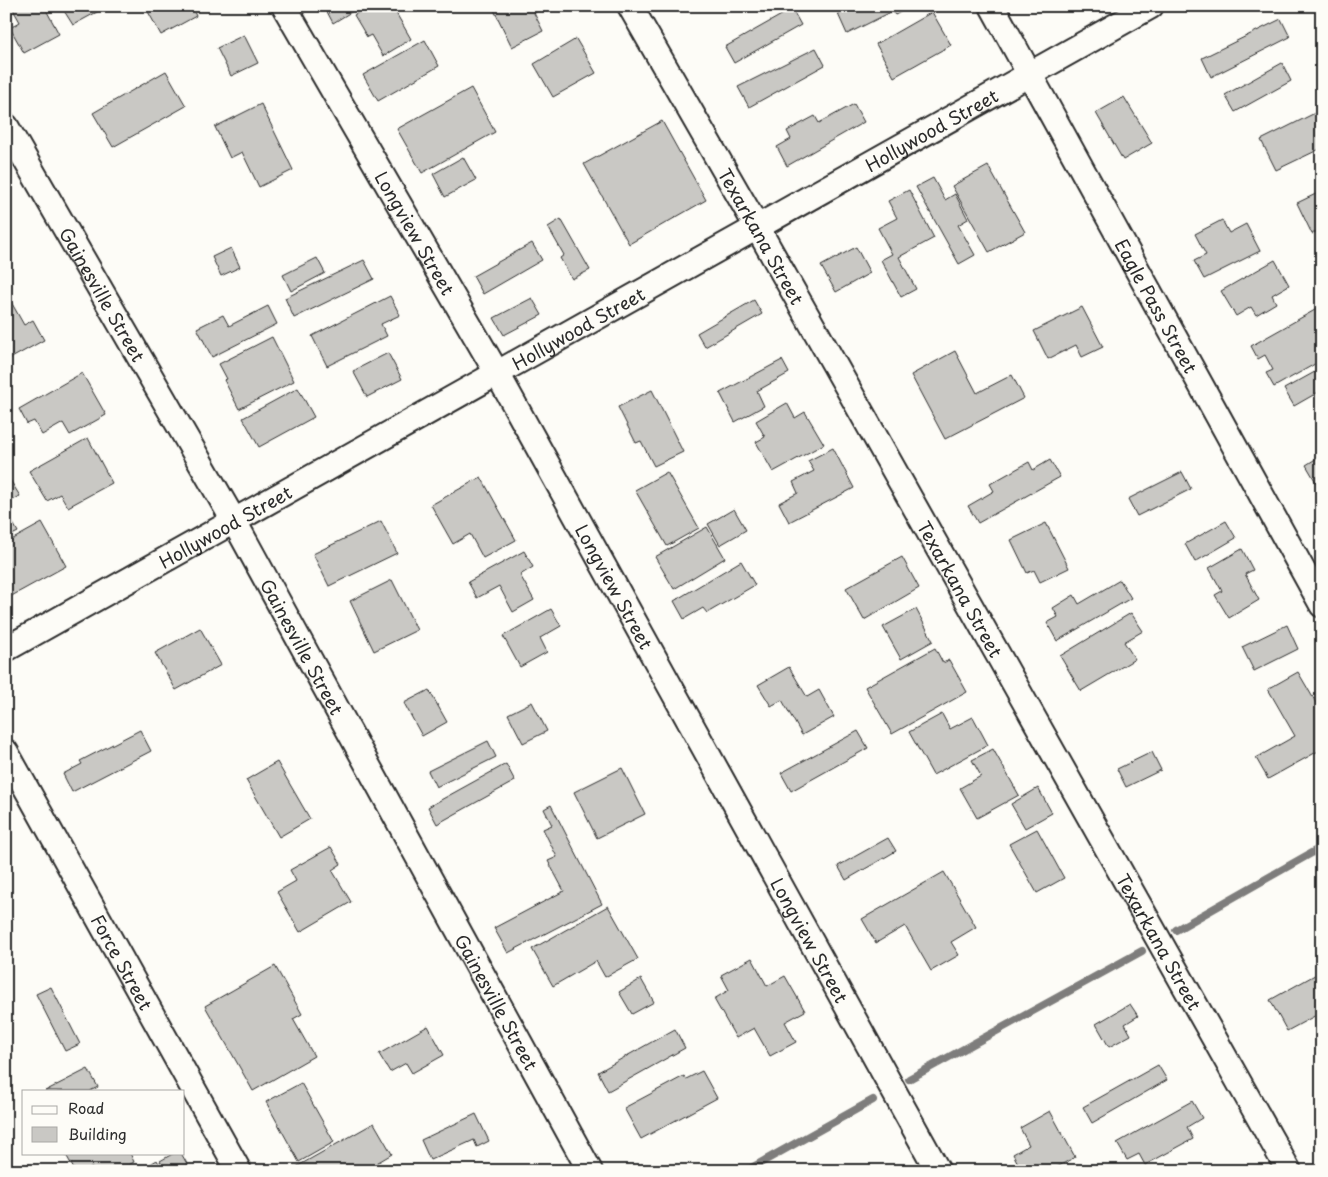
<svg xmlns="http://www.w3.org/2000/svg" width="1328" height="1177" font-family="'Playpen Sans',sans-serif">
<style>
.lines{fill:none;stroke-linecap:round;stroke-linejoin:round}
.stream{stroke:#7e7d7b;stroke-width:8}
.building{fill:#c9c8c4;stroke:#2b2b2b}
.minor-casing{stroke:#2b2b2b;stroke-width:28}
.minor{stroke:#fdfcf7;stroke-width:24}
.labels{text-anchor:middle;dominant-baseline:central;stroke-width:4.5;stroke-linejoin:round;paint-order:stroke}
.street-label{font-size:18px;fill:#2b2b2b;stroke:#fdfcf7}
</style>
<rect width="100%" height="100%" fill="#fdfcf7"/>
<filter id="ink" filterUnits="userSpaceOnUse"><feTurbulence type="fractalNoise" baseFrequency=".02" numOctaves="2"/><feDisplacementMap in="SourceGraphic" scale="10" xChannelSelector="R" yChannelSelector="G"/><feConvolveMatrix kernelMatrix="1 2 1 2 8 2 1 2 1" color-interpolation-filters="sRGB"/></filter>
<g filter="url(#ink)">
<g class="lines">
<!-- stream -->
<path class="stream" d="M1176 930 1322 847
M909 1079 1142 951
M746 1171 873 1100"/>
</g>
<!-- building -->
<path class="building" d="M11 6H44L59 34 24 53 10 28 20 22Z
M61 6H108L73 25Z
M150 6H191L196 16 161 35 146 8Z
M324 6H361L333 23Z
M369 6H392L411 39 383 56 371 35 367 37 354 15Z
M500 6H549L534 13 543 31 512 47 494 10Z
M854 6H912L895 15 893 11 847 34 838 14Z
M792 9 801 25 734 63 725 47Z
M932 12 951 45 894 77 876 44Z
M1281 19 1290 37 1211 77 1202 58Z
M244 35 258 63 231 76 217 48Z
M576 39 596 73 553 97 534 64Z
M425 40 439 66 378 101 363 75Z
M816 48 825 65 749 107 738 87Z
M1282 63 1291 81 1235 112 1225 95Z
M166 71 186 106 113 147 93 113Z
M471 88 495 132 422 173 397 129Z
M1124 97 1152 143 1123 160 1096 113Z
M261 104 293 170 259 187 242 152 230 158 215 127Z
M854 104 864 122 787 166 777 147 791 139 787 131 815 116 819 123Z
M1315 113 1322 127V148L1276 170 1261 140Z
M662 121 706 200 629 244 584 164Z
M463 157 476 180 445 197 433 174Z
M988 166 1025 232 989 252 952 186Z
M933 178 945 200 955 194 968 219 958 225 975 255 959 264 916 187Z
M909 190 934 238 899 257 916 289 901 297 881 260 892 254 878 228 897 218 888 201Z
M1322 191V229L1312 234 1297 203Z
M561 219 590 270 572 279 560 258 564 255 548 227Z
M1222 220 1229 233 1246 224 1260 251 1204 279 1194 261 1206 255 1195 234Z
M532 243 542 260 483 294 473 276Z
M856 247 870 273 836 292 821 266Z
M231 248 240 267 221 276 212 257Z
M317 258 325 273 291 291 283 275Z
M364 260 374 279 294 318 285 298Z
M1275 260 1289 285 1272 295 1276 303 1256 315 1251 307 1236 316 1221 291Z
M6 293 24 325 33 320 44 340 6 361Z
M390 296 400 315 381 324 387 336 327 366 312 336Z
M532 298 542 315 504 335 494 318Z
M754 300 762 314 705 347 697 333Z
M268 306 277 324 212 357 197 328 223 315 229 326Z
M1322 306V360L1274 387 1266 373 1273 370 1265 355 1258 359 1251 346Z
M1082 307 1103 347 1082 357 1076 345 1048 359 1034 331Z
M272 337 294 381 239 409 224 380 227 379 219 364Z
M955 351 977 393 1012 375 1024 398 945 439 911 375Z
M388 353 402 379 367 397 353 371Z
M782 360 789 373 757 391 764 406 735 422 720 393Z
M1322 368V390L1294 406 1284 389Z
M82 373 106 415 70 435 63 423 42 435 34 421 27 424 19 409Z
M298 388 314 417 259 447 243 418Z
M652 390 683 452 654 466 641 441 636 443 618 407Z
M787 403 795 418 805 412 824 444 773 472 756 442 765 437 756 421Z
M88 438 112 483 68 507 60 494 47 501 29 471Z
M833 448 854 488 789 522 779 503 798 493 793 482 814 471 808 461Z
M1322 455V488L1320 489 1306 465Z
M1050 460 1060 477 978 523 968 506 994 491 990 484 1029 462 1033 470Z
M667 472 699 528 667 546 635 490Z
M1182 472 1191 489 1137 516 1128 499Z
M481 477 516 540 483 558 470 534 453 544 431 505Z
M10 480 20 496 6 504V482Z
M734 509 746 530 720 545 708 524Z
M6 511 18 532 6 538Z
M381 521 397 553 329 586 313 554Z
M1226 521 1236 538 1195 562 1185 544Z
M42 523 66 566 6 599V543Z
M1046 523 1069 568 1040 582 1034 570 1027 573 1011 540Z
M707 527 725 558 674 589 655 557Z
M1242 549 1253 570 1245 574 1259 600 1229 618 1215 595 1222 591 1209 568Z
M524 551 533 567 520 575 534 600 513 612 499 586 477 598 468 582Z
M902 557 919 588 864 620 846 588Z
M741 561 755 585 707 613 703 608 684 619 674 601Z
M392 580 417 630 374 651 350 601Z
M1120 580 1131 598 1057 641 1047 623 1058 617 1053 608 1074 595 1079 604Z
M551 609 561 626 540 638 547 652 520 667 503 636Z
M916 609 933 641 901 659 883 627Z
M1131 613 1143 631 1124 642 1135 659 1081 691 1060 656Z
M1287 625 1298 649 1254 671 1242 647Z
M200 628 221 665 176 690 155 653Z
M935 648 943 663 949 660 967 692 892 734 865 687Z
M789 667 807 697 819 690 834 717 802 735 782 700 771 706 758 685Z
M1298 672 1322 713V749L1268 779 1256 758 1295 736 1268 689Z
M429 690 447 722 422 736 404 703Z
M532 702 547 731 523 743 508 714Z
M942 714 950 729 973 717 988 745 933 775 909 732Z
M140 730 151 751 72 792 63 774 82 764 80 761Z
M858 731 868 748 791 791 781 773Z
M488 741 496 757 436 787 428 771Z
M993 749 1019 795 977 818 960 788 981 776 972 760Z
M1152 752 1161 770 1126 787 1117 769Z
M277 762 310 819 279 837 246 780Z
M506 764 515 781 437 824 428 807Z
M622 768 645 814 597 838 574 792Z
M1038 788 1052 813 1025 828 1011 804Z
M551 805 602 904 508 953 494 928 564 891 548 861 557 857 543 829 552 825 544 809Z
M1037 829 1064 878 1037 893 1009 844Z
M888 838 896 851 846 880 838 866Z
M331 847 341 864 332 870 351 902 300 932 277 892 296 881 290 870Z
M944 872 976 927 951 942 959 955 931 971 905 926 876 943 862 919Z
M608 906 638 959 605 977 596 961 553 986 532 949Z
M752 958 767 986 785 976 805 1011 785 1022 796 1042 770 1056 754 1028 736 1038 714 999 729 990 721 975Z
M275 966 302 1014 293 1019 314 1056 253 1091 205 1006Z
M1322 971V1012L1287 1031 1270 1000Z
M641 979 654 1002 632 1014 619 992Z
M51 987 80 1044 65 1051 36 994Z
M1130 1004 1138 1016 1125 1024 1131 1035 1109 1047 1096 1024Z
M428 1026 444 1055 412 1073 406 1063 390 1072 379 1054Z
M675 1029 685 1048 608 1091 598 1072Z
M1158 1065 1167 1080 1092 1123 1083 1107Z
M88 1069 98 1087 90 1091H45Z
M702 1071 717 1098 641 1139 624 1108 684 1076 686 1079Z
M301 1083 334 1142 299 1162 266 1102Z
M1192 1101 1202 1118 1187 1127 1193 1139 1145 1165 1139 1154 1127 1160 1117 1143Z
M1050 1111 1075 1157 1050 1171H1022L1013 1154 1029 1145 1020 1128Z
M476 1114 489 1141 477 1147 474 1140 430 1160 421 1140Z
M374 1123 392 1154 363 1171H289Z
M65 1153H130L134 1162 118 1171H94L92 1168 75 1171Z
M174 1153H181L191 1171H165L160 1161Z
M6 1155 16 1171H6Z
M157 1160 163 1171H139Z"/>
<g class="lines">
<!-- minor casing -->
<g class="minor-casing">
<g id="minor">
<path id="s1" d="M284 6 497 373 938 1171"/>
<path id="s2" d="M630 6 757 227 1289 1171"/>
<path id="s3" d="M992 6 1322 605"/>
<path id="s4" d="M6 126 234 521 590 1171"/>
<path id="s5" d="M6 649 1151 6"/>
<path id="s6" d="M6 752 239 1171"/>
</g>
</g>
<!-- minor -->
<use href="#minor" class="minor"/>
</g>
</g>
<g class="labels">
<!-- street labels -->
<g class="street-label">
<text stroke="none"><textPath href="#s5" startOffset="1061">Hollywood Street</textPath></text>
<text stroke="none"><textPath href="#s1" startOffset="262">Longview Street</textPath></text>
<text stroke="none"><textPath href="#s2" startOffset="265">Texarkana Street</textPath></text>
<text stroke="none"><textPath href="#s4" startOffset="194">Gainesville Street</textPath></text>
<text stroke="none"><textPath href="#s3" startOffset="342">Eagle Pass Street</textPath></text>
<text stroke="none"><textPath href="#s5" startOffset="656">Hollywood Street</textPath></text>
<text stroke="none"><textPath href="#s5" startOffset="251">Hollywood Street</textPath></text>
<text stroke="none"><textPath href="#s1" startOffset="668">Longview Street</textPath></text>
<text stroke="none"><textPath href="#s2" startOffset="670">Texarkana Street</textPath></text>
<text stroke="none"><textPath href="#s4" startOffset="599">Gainesville Street</textPath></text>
<text stroke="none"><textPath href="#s1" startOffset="1072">Longview Street</textPath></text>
<text stroke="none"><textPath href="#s2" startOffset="1075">Texarkana Street</textPath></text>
<text stroke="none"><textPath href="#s6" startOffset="240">Force Street</textPath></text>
<text stroke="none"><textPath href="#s4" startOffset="1004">Gainesville Street</textPath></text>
</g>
</g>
<!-- margin -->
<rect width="1328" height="1177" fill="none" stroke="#fdfcf7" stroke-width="25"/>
<rect x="12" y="12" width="1303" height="1152" fill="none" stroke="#2b2b2b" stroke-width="2" filter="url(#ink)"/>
<!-- legend -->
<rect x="22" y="1090" width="162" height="65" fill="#fdfcf7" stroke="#a9a8a5"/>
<rect x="32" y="1106" width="25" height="8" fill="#fdfcf7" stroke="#a9a8a5"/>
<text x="68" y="1114" font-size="15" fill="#2b2b2b">Road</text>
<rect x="32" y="1127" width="25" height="15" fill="#c9c8c4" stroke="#a9a8a5"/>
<text x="68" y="1140" font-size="15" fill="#2b2b2b">Building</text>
</svg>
